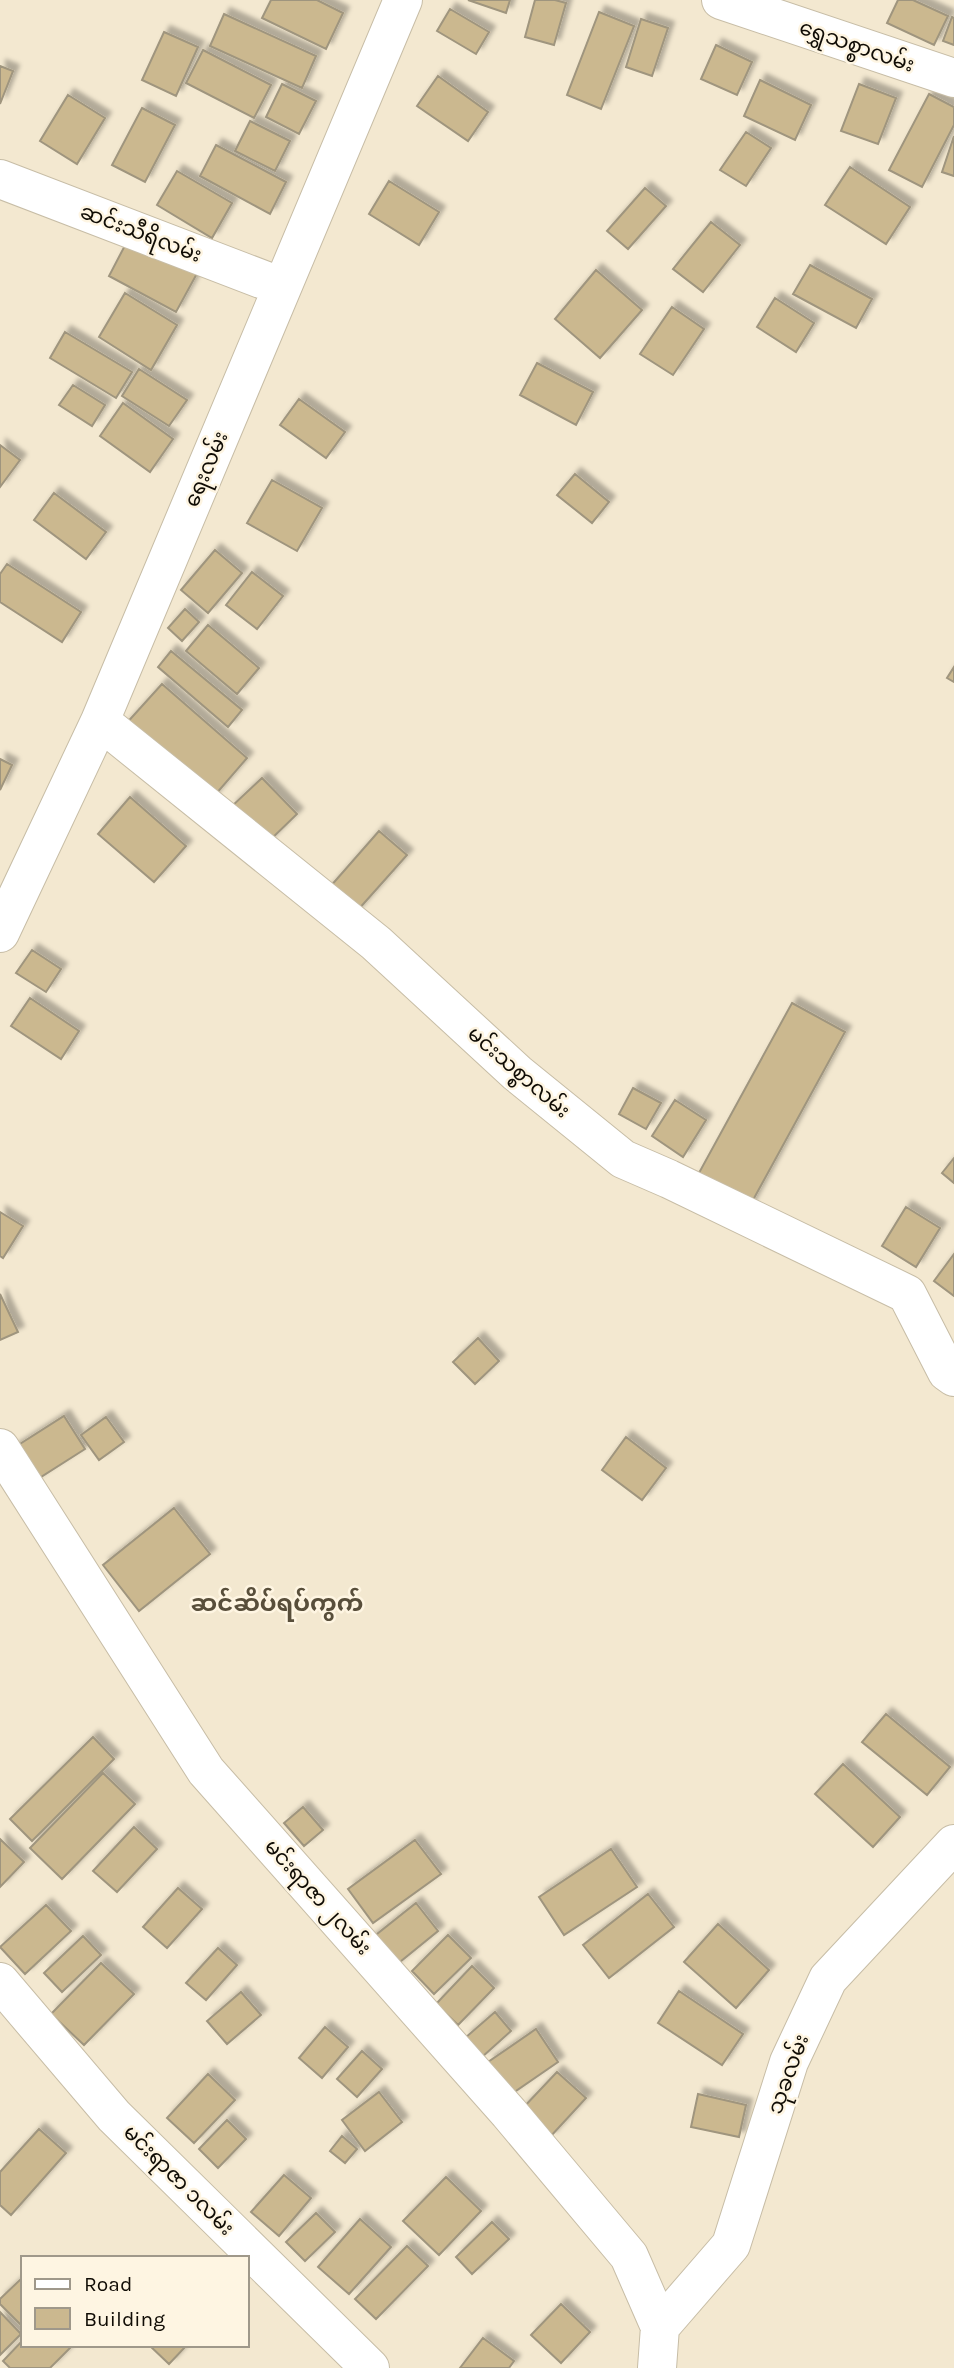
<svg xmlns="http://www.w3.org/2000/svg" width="954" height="2368" font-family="Karla,'Noto Sans Myanmar',sans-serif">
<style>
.building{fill:#cbb88f;stroke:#9f957e;stroke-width:2;filter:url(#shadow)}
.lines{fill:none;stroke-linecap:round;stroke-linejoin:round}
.minor-casing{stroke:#c7bda6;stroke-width:40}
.minor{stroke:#fff;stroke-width:38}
.labels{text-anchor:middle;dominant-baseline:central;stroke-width:5;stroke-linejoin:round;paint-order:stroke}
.street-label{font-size:21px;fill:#100c05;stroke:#fef5e2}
.quarter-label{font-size:24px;font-weight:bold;fill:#584e3a;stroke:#fef5e2}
</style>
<defs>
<filter id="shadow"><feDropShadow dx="6" dy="-6" stdDeviation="2" flood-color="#0004"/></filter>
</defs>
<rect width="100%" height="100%" fill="#f3e8d0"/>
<!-- building -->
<path class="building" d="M271 0H317L343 13 326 49 262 18Z
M468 0H510L506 13Z
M535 0H555L566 3 554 45 525 37Z
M898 0H913L948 16 934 45 887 23Z
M450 9 489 32 476 54 437 31Z
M599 12 634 26 601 109 567 95Z
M224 14 316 56 302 88 210 46Z
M952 17 954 18V45L943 41Z
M641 19 668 28 652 76 626 67Z
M164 32 198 47 176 96 142 80Z
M716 45 752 62 737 95 701 79Z
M203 50 271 85 254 118 186 83Z
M0 66 13 71 0 104Z
M438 76 488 112 468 141 417 106Z
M760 80 811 105 795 140 744 116Z
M282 84 316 101 299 134 266 117Z
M859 84 896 98 878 144 841 131Z
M929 94 954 107V125L922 187 889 170Z
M68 95 105 118 77 164 40 141Z
M142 108 175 125 145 182 112 165Z
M250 121 290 141 275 171 235 151Z
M746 132 771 148 746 186 720 170Z
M954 136V176L942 172Z
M216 145 286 182 270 214 200 176Z
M850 167 910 207 886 244 825 205Z
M177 171 232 203 212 238 157 205Z
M389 181 439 212 419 245 369 214Z
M645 188 666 206 628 249 607 231Z
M711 222 740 245 703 292 673 269Z
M132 232 200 268 176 312 109 276Z
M810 265 872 299 856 328 793 294Z
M596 270 642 310 600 358 555 319Z
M125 293 177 325 151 370 99 337Z
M775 298 814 323 796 352 757 327Z
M672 307 704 329 673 375 640 354Z
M65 332 132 372 116 398 50 358Z
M537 363 593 392 576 425 520 395Z
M139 369 187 400 169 426 122 396Z
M73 385 105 405 92 426 59 405Z
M299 399 345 432 326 458 280 425Z
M123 403 173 439 150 472 100 436Z
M0 445 20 460 0 487Z
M575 474 609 502 592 523 557 495Z
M272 480 322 508 297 551 247 523Z
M54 493 106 532 86 559 34 520Z
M215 550 242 573 208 613 181 590Z
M7 564 81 612 62 642 0 602V574Z
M252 572 283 596 257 629 226 605Z
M185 609 199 622 182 641 168 628Z
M208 625 259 668 237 694 186 651Z
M171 651 242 710 228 727 158 667Z
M954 667V682L947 678Z
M162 684 247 758 209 802 124 726Z
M0 759 12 765 0 790Z
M262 778 297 814 266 844 231 807Z
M130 797 186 846 154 882 98 834Z
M379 831 407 855 349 920 322 896Z
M32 950 61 969 46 992 16 973Z
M30 998 79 1031 61 1059 11 1026Z
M792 1003 845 1032 747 1211 694 1182Z
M633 1088 661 1103 646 1129 619 1114Z
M675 1100 706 1120 683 1157 652 1136Z
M954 1158V1183L942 1173Z
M906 1207 940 1228 916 1267 882 1246Z
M0 1212 23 1226 3 1258 0 1256Z
M954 1254V1296L934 1281Z
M0 1294 18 1332 0 1340Z
M478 1338 499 1361 475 1384 453 1362Z
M64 1416 85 1449 33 1482 12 1449Z
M106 1417 124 1442 99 1460 81 1435Z
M626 1437 666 1468 642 1500 602 1470Z
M174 1508 210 1554 139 1611 103 1565Z
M886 1714 950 1767 927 1795 862 1742Z
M93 1737 114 1759 32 1841 10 1819Z
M843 1764 900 1817 873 1847 815 1794Z
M103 1773 135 1804 62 1879 30 1848Z
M303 1807 323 1830 304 1846 284 1823Z
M134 1827 157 1849 117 1892 93 1871Z
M0 1839 24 1862 0 1887Z
M415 1840 441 1874 373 1923 348 1889Z
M611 1849 637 1887 564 1935 539 1897Z
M178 1888 202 1909 167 1948 143 1927Z
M648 1894 674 1927 609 1978 583 1945Z
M416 1903 438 1931 390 1970 367 1942Z
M46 1905 71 1931 25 1974 0 1947Z
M718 1924 769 1970 736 2008 684 1962Z
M448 1935 471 1958 434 1994 412 1971Z
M83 1936 101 1955 62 1992 44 1973Z
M218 1948 237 1965 206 2000 186 1983Z
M101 1963 134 1994 84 2045 51 2014Z
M472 1966 494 1988 458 2025 436 2004Z
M679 1991 743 2034 722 2065 658 2023Z
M241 1992 261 2015 227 2044 207 2021Z
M495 2012 511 2031 482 2057 465 2038Z
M325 2027 348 2047 322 2078 299 2058Z
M536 2029 558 2062 510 2095 488 2062Z
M362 2051 382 2069 357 2097 337 2079Z
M557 2072 586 2098 550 2137 521 2110Z
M208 2074 235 2100 194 2143 167 2118Z
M379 2092 402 2122 365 2151 342 2120Z
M698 2094 746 2105 739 2137 691 2127Z
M227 2120 246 2139 218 2168 199 2149Z
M39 2129 66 2153 11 2215 0 2205V2172Z
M342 2136 357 2149 345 2163 330 2151Z
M284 2175 311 2198 279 2236 251 2212Z
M446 2177 481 2211 439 2255 403 2221Z
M316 2213 335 2232 305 2261 286 2242Z
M360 2219 391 2247 349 2294 318 2267Z
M492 2222 509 2239 472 2274 456 2257Z
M407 2246 428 2266 376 2319 355 2299Z
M23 2277V2327L0 2304V2299Z
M561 2304 590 2332 561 2363 531 2335Z
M0 2312 21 2334 0 2355Z
M483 2338 514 2361 509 2368H460Z
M23 2340V2345H73L50 2368H10L3 2361Z
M149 2345H187L169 2364Z"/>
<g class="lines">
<!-- minor casing -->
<g class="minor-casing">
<path id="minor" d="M721 0 954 78
M0 179 282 287
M100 721 376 943 517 1073 623 1159 669 1179 907 1294 947 1372 954 1377
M0 933 100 721 403 0
M0 1448 206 1771 509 2113 629 2256 660 2327 657 2368
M0 1982 114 2116 370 2368
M660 2327 731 2245 789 2062 828 1979 954 1844"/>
</g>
<!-- minor -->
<use href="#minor" class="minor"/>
</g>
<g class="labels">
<!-- street labels -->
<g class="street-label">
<text transform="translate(857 46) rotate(19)">ရွှေသစ္စာလမ်း</text>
<text transform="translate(141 233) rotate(21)">ဆင်းသီရိလမ်း</text>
<text transform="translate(206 469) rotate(-67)">ရေးလမ်း</text>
<text transform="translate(519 1072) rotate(41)">မင်းသစ္စာလမ်း</text>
<text transform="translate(318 1897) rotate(48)">မင်းရာဇာ ၂လမ်း</text>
<text transform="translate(788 2074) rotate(-70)">သုခလမ်း</text>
<text transform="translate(179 2180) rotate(45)">မင်းရာဇာ ၁လမ်း</text>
</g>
<!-- quarter labels -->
<g class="quarter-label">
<text x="277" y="1603">ဆင်ဆိပ်ရပ်ကွက်</text>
</g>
</g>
<!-- legend -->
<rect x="21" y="2256" width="228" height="91" fill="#fef5e2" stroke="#9f988a" stroke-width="2"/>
<rect x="35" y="2279" width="35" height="10" fill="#ffffff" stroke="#9f988a" stroke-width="2"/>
<text x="84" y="2291" font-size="21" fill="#100c05">Road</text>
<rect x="35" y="2308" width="35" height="21" fill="#cbb88f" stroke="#9f988a" stroke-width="2"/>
<text x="84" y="2326" font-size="21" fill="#100c05">Building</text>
</svg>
